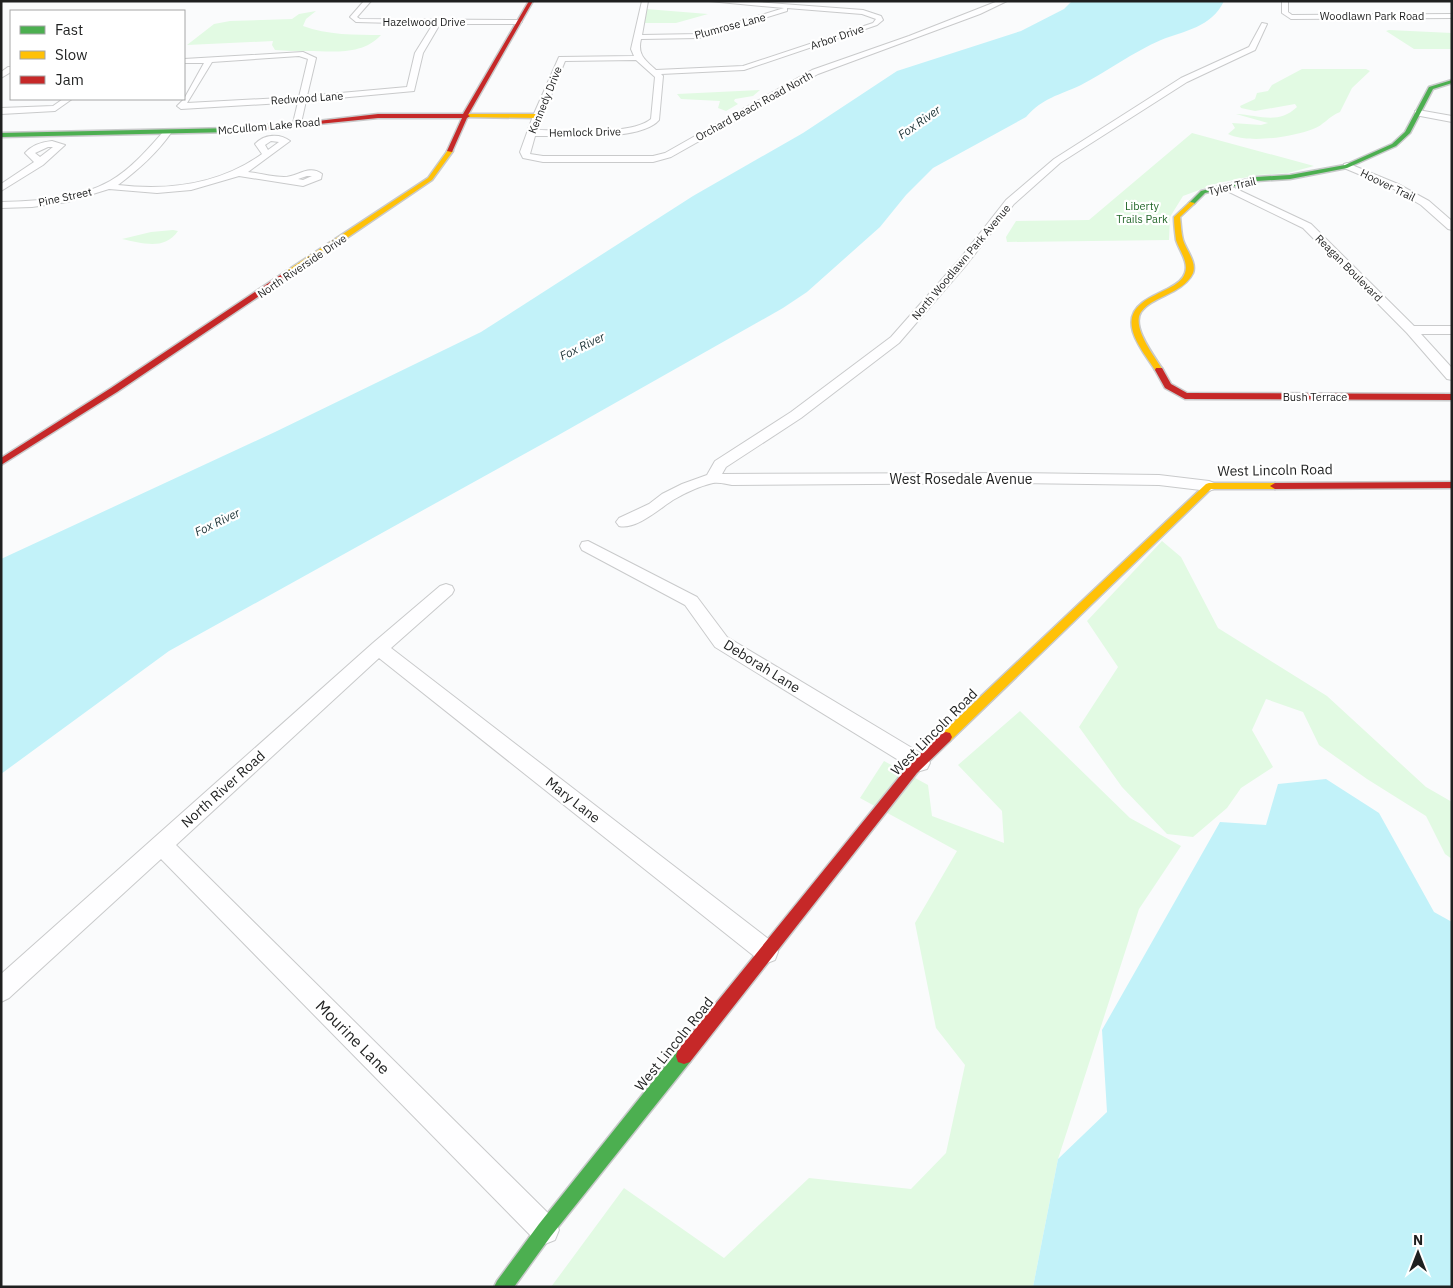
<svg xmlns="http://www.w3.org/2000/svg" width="1453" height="1288" font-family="'IBM Plex Sans',sans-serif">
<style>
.green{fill:#e2fae3}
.water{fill:#c2f2f9}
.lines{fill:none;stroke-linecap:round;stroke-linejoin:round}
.street-casing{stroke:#c9cacb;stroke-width:2}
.fast-casing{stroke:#c9cacb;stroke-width:3}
.slow-casing{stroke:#c9cacb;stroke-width:3}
.jam-casing{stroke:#c9cacb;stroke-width:3}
.street{fill:#fefeff;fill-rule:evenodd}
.fast{fill:#4caf50;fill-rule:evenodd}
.slow{fill:#ffc107;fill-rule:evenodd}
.jam{fill:#c62828;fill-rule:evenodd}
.labels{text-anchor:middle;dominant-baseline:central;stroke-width:4.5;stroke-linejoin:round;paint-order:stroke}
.far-street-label{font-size:11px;fill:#1f2020;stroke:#fff}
.far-park-label{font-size:11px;fill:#23672a;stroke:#fff}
.far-water-label{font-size:12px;font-style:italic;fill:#1b3134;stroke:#fff}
.street-label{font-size:14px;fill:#1f2020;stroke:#fff}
.near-street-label{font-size:16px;fill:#1f2020;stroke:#fff}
</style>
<rect width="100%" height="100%" fill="#fafbfc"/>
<!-- green -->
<path class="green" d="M646 9 708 14 676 23H643Z
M316 11 306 19 303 26C327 35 356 35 381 35 362 56 332 51 307 51 296 51 286 51 275 50L272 45 273 41 187 45 214 24 230 21 292 19 299 14Z
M1389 30 1452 33V49H1414L1386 31Z
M1302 69H1366L1370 71 1352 88 1340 112C1329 116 1323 126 1313 129 1293 137 1248 144 1228 134L1235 128 1232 123 1261 125 1268 123 1236 114C1260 115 1278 125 1297 107L1295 104 1255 111 1241 108 1240 106 1255 99 1257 93 1268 91 1272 85Z
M760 90 753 96 735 99 734 101 738 104 726 111 718 108 720 101 681 99 677 94Z
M1192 133 1314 166 1288 173 1258 175 1218 183 1183 196 1170 217 1169 240 1007 242 1006 237 1016 221 1089 220Z
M173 230 178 231C164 251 142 243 122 239L151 232Z
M1162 541 1181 557 1218 628 1327 696 1426 787 1452 802V859L1445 854 1426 816 1367 779 1319 745 1303 712 1266 699 1252 730 1273 767 1241 788 1227 808 1193 837 1167 834 1122 787 1079 727 1118 667 1087 621Z
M1020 711 1130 818 1181 846 1139 909 1058 1159 1033 1287H551L624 1188 724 1258 809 1178 911 1189 946 1153 965 1065 936 1028 915 923 957 851 860 798 884 761 928 785 932 816 1004 843 1002 811 958 765Z"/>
<!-- water -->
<path class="water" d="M1072 1H1224C1212 27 1184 31 1161 40 1133 52 1108 71 1081 85 1058 96 1044 97 1026 117L933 168 906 195 880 227 807 292 783 308 555 437 169 651 1 774V559L275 432 481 332 693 196 803 133 897 71 1021 31 1064 9Z
M1326 779 1379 813 1434 912 1452 922V1287H1033L1058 1159 1107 1112 1102 1030 1220 822 1266 825 1278 784Z"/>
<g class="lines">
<!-- street casing -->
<g class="street-casing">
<path id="street" d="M364 1H371L357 17 360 19 519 20 522 22 519 24H440L423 53 414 91 306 101 301 123 297 126 293 123 298 102 181 109 177 106 184 99 204 63H184V59L303 52 316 58 307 96 407 87 415 53 433 24 356 22 350 17ZM299 56 308 59 299 97 187 103 212 62Z
M642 1H648L642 35 699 34 784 8 709 1H743L863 10 881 16 883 20 877 25 744 70 661 74 663 76 659 120C640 142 564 135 535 136L530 154 543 156H653L665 153 812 70 909 36 998 1H1007L980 14 818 74 671 157 653 162H543L523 158 520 152 533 116 559 57 634 56 631 49ZM787 8 862 14 876 19 873 23 743 66 656 70C645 60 637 55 641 39L699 38 787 11ZM636 60 655 77 651 119C631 136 564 130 537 130L565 61Z
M1282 1H1288V12L1292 15 1452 14V18L1291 19 1282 13Z
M1262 23 1267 24 1255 50 1187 82 1060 163 1014 204 967 264 899 343 801 418 726 467 722 474 1012 473 1159 475 1209 481 1214 483 1216 486 1214 489 1209 491 1159 485 1012 483 732 485C726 484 719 482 713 483 700 486 685 493 673 500 659 509 636 530 619 526L616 522 619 518 649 504 662 494 682 484 707 475 715 461 791 412 891 337 959 260 1006 200 1054 159 1181 78 1249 47Z
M8 67H11V72L1 78V72Z
M63 99H72L55 111 1 114V108L53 106Z
M1418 110 1452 116V122L1415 115V111Z
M167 130 171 133C157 153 138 170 118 185 169 191 220 184 262 154L255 144C264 134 280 133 290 141L248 172C259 173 272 177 284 177 297 177 309 164 322 174L321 179 303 186 239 176 191 190 157 193 109 189 67 202 32 207 1 208V202C38 201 78 199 110 181 131 169 148 149 164 131ZM271 141 279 142 268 150 265 145ZM307 176H312L303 180 298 179Z
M52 141 65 145 43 165 1 191V184L34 162 25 153C32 145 41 142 52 141ZM48 147H53L40 157 35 153Z
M1347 163 1398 184 1429 201 1452 221V230L1448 229 1421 205 1392 188 1344 168V164Z
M1226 184 1311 224 1414 326H1452V334H1421L1452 368V380L1447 379 1407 333 1303 228 1223 189 1221 187Z
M588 541 697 597 727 637 927 757 930 763 927 769 920 771 913 769 715 647 685 605 582 550 580 546 582 542Z
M446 584 452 586 454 590 452 594 391 648 775 944 778 952 775 960 767 963 759 960 379 658 176 845 555 1220 559 1230 555 1240 545 1244 535 1240 161 859 9 998 1 1002V974L373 643 440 586Z"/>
</g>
<!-- fast casing -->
<g class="fast-casing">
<path id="fast" d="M1452 80V83L1433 89 1410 133 1396 146 1347 168 1290 179 1257 181 1205 193 1194 204 1189 203 1201 191 1257 177 1290 175 1345 165 1392 144 1405 132 1429 87Z
M269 125 271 128 233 132 1 137V133L233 128Z
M684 1048 690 1050 692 1056 690 1062 551 1236 514 1287H494L497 1281 539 1224 678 1050Z"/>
</g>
<!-- slow casing -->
<g class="slow-casing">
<path id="slow" d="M467 114H537L540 116 537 118 465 117Z
M448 150 453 151 432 180 291 276H285V272L428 178Z
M1190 202 1195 203 1180 217C1181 225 1181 233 1183 240 1186 250 1197 262 1193 273 1189 282 1181 287 1174 291 1163 297 1148 302 1141 312 1131 327 1155 357 1163 370L1159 372 1155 370C1143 351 1117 322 1142 303 1149 297 1160 293 1169 288 1175 285 1183 280 1185 273 1189 262 1179 250 1176 240 1175 232 1174 225 1174 217Z
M1209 483H1275L1280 486 1275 489H1211L950 741 946 742 942 741 940 737 942 733 1206 484Z"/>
</g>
<!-- jam casing -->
<g class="jam-casing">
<path id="jam" d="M529 1H533L468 115 470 116 467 118 452 152 447 151 462 118H378L269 129 266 127 378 114H463Z
M285 272 292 274 117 392 1 465V458L111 388Z
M1156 368H1162L1171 384 1187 393 1452 394V400L1185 399 1165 388 1155 370Z
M1452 482V488L1275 489 1270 486 1275 483Z
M946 732 950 733 952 737 950 741 917 773 690 1062 684 1064 678 1062 676 1056 678 1050 909 765 942 733Z"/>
</g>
<!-- street -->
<use href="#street" class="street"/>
<!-- fast -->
<use href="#fast" class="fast"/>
<!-- slow -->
<use href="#slow" class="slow"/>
<!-- jam -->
<use href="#jam" class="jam"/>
</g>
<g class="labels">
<!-- far-street labels -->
<g class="far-street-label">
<text x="1372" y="16">Woodlawn Park Road</text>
<text x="424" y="22">Hazelwood Drive</text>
<text transform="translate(730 26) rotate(-15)">Plumrose Lane</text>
<text transform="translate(837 37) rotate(-19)">Arbor Drive</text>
<text transform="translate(307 98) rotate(-4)">Redwood Lane</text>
<text transform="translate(545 100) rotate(-68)">Kennedy Drive</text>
<text transform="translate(754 106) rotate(-29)">Orchard Beach Road North</text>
<text transform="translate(269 126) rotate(-5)">McCullom Lake Road</text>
<text transform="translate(585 132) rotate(-1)">Hemlock Drive</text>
<text transform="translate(1388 185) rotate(26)">Hoover Trail</text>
<text transform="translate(1232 186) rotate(-13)">Tyler Trail</text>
<text transform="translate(65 197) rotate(-12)">Pine Street</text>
<text transform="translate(961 262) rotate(-50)">North Woodlawn Park Avenue</text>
<text transform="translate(302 266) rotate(-34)">North Riverside Drive</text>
<text transform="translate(1349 268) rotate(45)">Reagan Boulevard</text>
<text x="1315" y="397">Bush Terrace</text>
</g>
<!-- far-park labels -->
<g class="far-park-label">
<text x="1142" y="206">Liberty<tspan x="1142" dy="13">Trails Park</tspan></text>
</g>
<!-- far-water labels -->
<g class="far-water-label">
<text transform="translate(919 122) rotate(-35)">Fox River</text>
<text transform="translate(582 346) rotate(-26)">Fox River</text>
<text transform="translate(217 522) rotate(-26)">Fox River</text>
</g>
<!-- street labels -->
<g class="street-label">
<text transform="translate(1275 470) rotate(-1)">West Lincoln Road</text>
<text x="961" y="479">West Rosedale Avenue</text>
<text transform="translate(762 666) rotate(32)">Deborah Lane</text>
<text transform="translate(934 732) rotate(-45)">West Lincoln Road</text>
<text transform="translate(223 789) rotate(-42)">North River Road</text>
<text transform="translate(573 800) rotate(38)">Mary Lane</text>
<text transform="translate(674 1044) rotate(-51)">West Lincoln Road</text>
</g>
<!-- near-street labels -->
<g class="near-street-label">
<text transform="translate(353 1037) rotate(45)">Mourine Lane</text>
</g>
</g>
<!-- border -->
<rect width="1453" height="1288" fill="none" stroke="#1f2020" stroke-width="5"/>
<!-- legend -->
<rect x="10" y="10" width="175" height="90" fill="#ffffff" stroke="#a5a6a6"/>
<rect x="20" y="26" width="25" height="8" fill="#4caf50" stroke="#a5a6a6"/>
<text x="55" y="35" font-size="15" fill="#1f2020">Fast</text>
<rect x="20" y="51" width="25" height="8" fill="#ffc107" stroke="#a5a6a6"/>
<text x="55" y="60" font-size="15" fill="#1f2020">Slow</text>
<rect x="20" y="76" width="25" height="8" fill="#c62828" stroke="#a5a6a6"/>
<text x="55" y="85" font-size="15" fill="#1f2020">Jam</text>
<!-- north arrow -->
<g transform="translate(1418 1253)" stroke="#ffffff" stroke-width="4" paint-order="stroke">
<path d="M0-4L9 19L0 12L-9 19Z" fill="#1f2020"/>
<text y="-8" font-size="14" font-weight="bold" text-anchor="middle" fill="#1f2020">N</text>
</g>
</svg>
